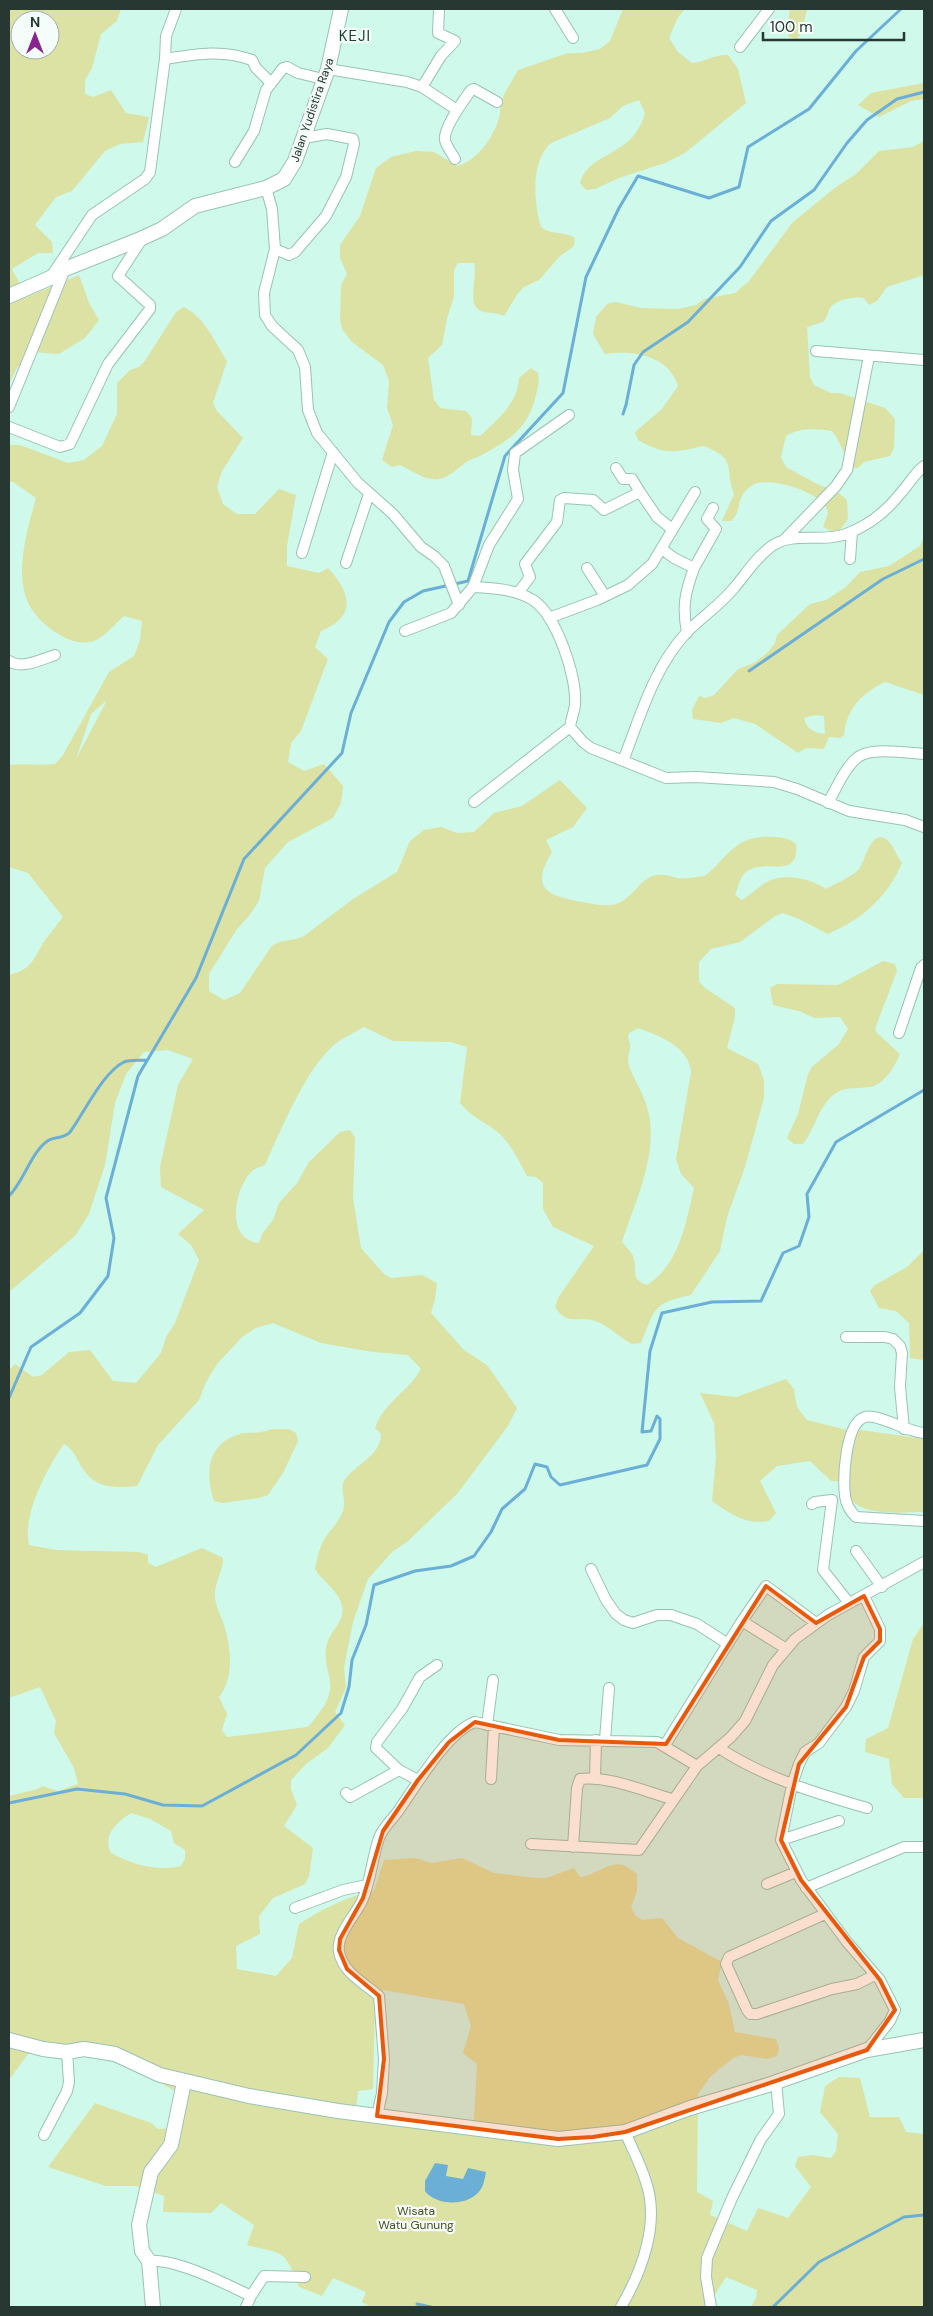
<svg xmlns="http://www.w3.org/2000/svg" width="933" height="2316" font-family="'DM Sans',sans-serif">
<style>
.green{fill:#dce2a3;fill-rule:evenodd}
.water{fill:#6bafd6}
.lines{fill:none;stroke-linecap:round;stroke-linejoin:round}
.stream{stroke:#6bafd6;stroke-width:3}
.street-casing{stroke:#99c3b5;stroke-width:12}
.secondary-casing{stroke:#99c3b5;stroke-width:16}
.street{stroke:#fff;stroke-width:10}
.secondary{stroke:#fff;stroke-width:14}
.marked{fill:#e8590c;fill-opacity:0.2;stroke:#e8590c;stroke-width:4;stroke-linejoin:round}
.labels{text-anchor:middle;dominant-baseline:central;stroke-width:4.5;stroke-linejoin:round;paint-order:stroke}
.street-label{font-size:12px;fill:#273833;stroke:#f5fdfa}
.park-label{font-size:12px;fill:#4c4f1d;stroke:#f5fdfa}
.quarter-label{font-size:15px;letter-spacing:1px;fill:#1c4338;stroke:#f5fdfa}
</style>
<rect width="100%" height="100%" fill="#cef9eb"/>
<!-- green -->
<path class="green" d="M9 9H121L117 21 101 34 92 68 85 80V94L93 97 111 90 126 113 149 117 143 142 120 144 105 151 72 191 56 197 35 225 52 242 53 253H38L12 269 27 297 79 275 89 303 99 320 85 338 59 354 31 352 17 368 9 384ZM20 20H50V50H20Z
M623 9H685L678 17 669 38 678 52 692 63C705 62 714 54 728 55L738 69 746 103 685 153 665 163 619 178 595 189 586 190 580 183C590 150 633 158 645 113L639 100 623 106 610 118 551 143C530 162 534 202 541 227 553 236 562 230 575 238L574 246 560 256 539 280 524 287 518 293 504 316C496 312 489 314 481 311 466 306 478 276 474 263H458L454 270V296L447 319 442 345 428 358 434 400 440 408 466 411 472 418 471 435 480 436C497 420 518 403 519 378L531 368 538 373C540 383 537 390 535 399 527 428 510 440 485 453 480 457 473 458 468 461 459 467 450 477 439 479 424 481 412 470 400 465L392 467 382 460 393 425 387 408 389 381 383 365 352 342 342 329 340 320 341 285 347 274 340 258V245L360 216 376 168 391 157 416 151 434 152 457 166C478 161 496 134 500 114 500 110 500 106 501 102 505 91 512 81 518 70L568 53H582L600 49 610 41Z
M790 9H807L802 32 797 39 789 37 787 28Z
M924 83V99L911 101 879 117 858 105 871 93Z
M924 141V275L887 287 877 301 869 305 864 298C855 296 836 299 830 308 828 312 827 318 823 322L807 327 810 377 814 385 831 393H840L885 408 895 419 894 448 890 456 864 462 858 468H851L837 438 832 431C817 429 800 427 786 436L781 457 786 467 819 485 835 490 847 500 848 519 840 530 831 531 823 527 828 513C826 493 767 474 751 486 734 499 743 510 731 521H722L734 494C724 465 738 460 704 446 675 452 666 456 638 440L635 432 662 409 678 386C669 355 632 350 605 354L593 334 596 317 607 304 616 302 641 308 678 309 696 305 704 299 735 293 749 281 793 222 836 187 856 174 879 151 913 147Z
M184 307C205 318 215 342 227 361L213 403 217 411 243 438 222 471 217 487 223 504 237 514H255L279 489 296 495 287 546V566L319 573 328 568C351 593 357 616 321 631L315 647 328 659 301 731 291 743 288 762 304 771 324 764 343 786 341 803 333 818 288 842 265 868 259 901 249 916 237 929 209 974V991L224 1000 240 993 271 947C281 938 293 942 304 936L353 899 397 872 410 841 424 830 441 827 457 833 474 832 494 813 522 806 560 780 587 808 573 827 546 840 552 852C530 888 546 896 582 902 593 904 605 907 616 904 632 899 638 882 652 876 662 873 669 876 678 878 686 880 697 876 705 876 728 857 735 835 770 837 780 837 787 837 796 844 800 882 762 856 745 873 740 877 738 888 735 895L742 900C750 895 757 888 765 883 782 872 810 878 826 889 833 885 855 875 859 869 865 862 870 832 884 838 893 842 896 856 902 863 887 898 862 919 828 934L799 919 783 913 775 916 740 942 711 949 699 962V981L705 988 735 1008V1017L727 1048 758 1064 764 1080V1098L745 1167 727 1217 720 1251 691 1295C653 1303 655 1308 641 1343L632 1344C618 1337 608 1324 592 1320 575 1316 567 1326 555 1307L558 1298 594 1246 553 1227 543 1209V1183L536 1177 527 1176C518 1160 510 1141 495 1130 481 1120 472 1117 460 1103L467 1047 451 1042 393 1041 364 1027C354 1033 342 1038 334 1045 305 1070 281 1130 265 1165 261 1167 254 1168 251 1172 234 1190 225 1240 259 1243L262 1234 273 1220 279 1203 297 1183 309 1162 340 1132 350 1130 355 1138 353 1198 361 1248 384 1274 391 1278 422 1275 437 1283 435 1299 431 1313 464 1350 487 1365 517 1408 508 1426 457 1494 407 1542 393 1551 368 1579 353 1622 344 1668 346 1688 335 1712 345 1725 328 1748 306 1764 291 1780V1789L297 1805 284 1826 313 1848 309 1876 305 1884 273 1898 259 1916 260 1934 236 1946 237 1969 276 1976 292 1958 299 1924C323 1909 345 1897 374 1891L384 1860 415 1858 432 1863 462 1858 494 1873 537 1878H546L574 1868 580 1877C594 1876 610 1861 623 1865 628 1867 633 1871 637 1874V1891L631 1907 635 1915 642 1920 662 1918 678 1938 722 1962 718 1980 729 2004 735 2032 776 2039 779 2048 777 2056 768 2059 741 2055 733 2058 711 2076 698 2094 697 2192 713 2201 710 2215 747 2231 758 2208 788 2218 811 2187 795 2166 798 2157 812 2155 831 2158 836 2151 838 2134 820 2112 825 2086 839 2077 860 2078 870 2117H899L906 2132 924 2134V2307H751L756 2298 757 2290 726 2277 707 2307H370L362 2302 366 2292 333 2278 322 2296 299 2287C284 2249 286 2255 247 2245L254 2225 221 2203 211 2213 163 2212 164 2196 136 2186H106L48 2167 95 2103 151 2123 158 2129 170 2128 178 2093 140 2071 96 2054H28L9 2080V1796L38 1789 42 1786 58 1791 78 1784 74 1768 54 1733 56 1721 40 1687 9 1698V1370L15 1364 33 1377 42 1375 69 1352 90 1350 113 1381 136 1383 161 1353 166 1337 175 1323 199 1260 191 1245 178 1234 204 1210 161 1187 160 1167 178 1085 193 1059 168 1050 144 1052 126 1074 115 1103 105 1165 89 1214 75 1236 9 1292V975C33 969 33 959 45 940 51 932 57 925 63 917L28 873 9 867V765C25 763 39 766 55 764L63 755 109 672 134 656 140 640 142 621 124 616C116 623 107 634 98 639 74 653 35 622 27 600 24 593 22 581 22 574 22 547 29 523 36 498L13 482H9V445H20L68 463 84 460 102 446 117 414V383L130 370 139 367 145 361 176 312ZM106 701V702L76 759 91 714ZM638 1028C659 1036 689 1046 691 1072L676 1159 681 1174 694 1188C686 1222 680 1264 647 1285 630 1279 637 1273 634 1259 633 1253 626 1247 622 1242 635 1202 657 1158 649 1115 646 1097 635 1082 629 1066 626 1057 631 1051 630 1044 629 1039 627 1038 629 1033ZM273 1323 321 1343 373 1352 408 1355 421 1369C409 1391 383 1403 375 1428L381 1434C381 1455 358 1463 346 1478 338 1487 347 1499 343 1511 339 1522 330 1530 324 1540 319 1548 317 1560 315 1569 322 1581 340 1592 342 1606 345 1623 331 1629 327 1644 320 1672 343 1683 319 1713 315 1718 312 1724 307 1727L227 1737 222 1730 227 1714 219 1697C235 1677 231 1645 223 1622 220 1614 215 1604 215 1596 214 1584 223 1571 223 1558L202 1548 156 1567 148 1563V1555L139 1552 56 1550 29 1545C22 1515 47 1468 64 1444 73 1449 76 1457 81 1466 95 1489 113 1488 137 1486L158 1445 199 1400 206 1382 217 1364 242 1337 256 1328ZM131 1813 150 1819 171 1831 174 1843 185 1850V1859L181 1866C158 1872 131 1864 111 1853 102 1835 116 1823 131 1813ZM383 1990 464 2004 471 2026 463 2053 477 2064 473 2135 355 2121 358 2091 373 2089 375 2004Z
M924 537V695L885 682C861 694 847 708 844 735L840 738 829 737 824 749 806 748 798 753 755 724 734 718 721 723 693 719 692 710 699 696 705 698 714 695 738 669 754 663 767 653 775 643 777 635 810 604 826 600 846 587 860 572 889 566 920 546ZM815 715 824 716 825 734C815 733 806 729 804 718Z
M883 961 895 964 897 971 875 1029 877 1033 900 1054C895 1066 884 1085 870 1087 858 1089 847 1086 836 1093 819 1104 815 1129 803 1144H794L787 1138 798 1114 808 1074 812 1067 839 1044 848 1029 840 1017 815 1018 799 1011 773 1005 770 988 777 984 838 985Z
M924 1250V1360L910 1358 909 1323 896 1311 879 1308 870 1291 875 1285 907 1267Z
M786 1379 794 1389 797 1407 807 1420 855 1432 861 1430 924 1439V1512C902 1512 866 1517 850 1499V1482L831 1481 810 1461 777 1466 760 1481 776 1513 769 1521C746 1525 730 1514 712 1501L716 1457 714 1423 700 1393 736 1397Z
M272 1429H289L296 1433 298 1441 283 1473 268 1495 259 1498 222 1503 214 1501C205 1474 207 1445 237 1435 248 1431 257 1435 272 1429Z
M924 1623V1798H904L892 1784 889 1759 865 1752 866 1739 888 1728 913 1639Z"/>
<!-- water -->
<path class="water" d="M435 2163 448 2165 446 2176 463 2179 468 2168 486 2172C485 2177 484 2183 482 2187 472 2207 437 2207 425 2191V2181Z"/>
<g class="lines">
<!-- stream -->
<path class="stream" d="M623 414 626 405 634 365 643 352 688 322 740 267 771 221 814 190 847 143 867 120 897 99 924 92
M749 671 883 579 924 559
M9 1196C24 1181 32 1150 49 1140 57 1136 64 1139 70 1132 84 1113 103 1072 124 1062 131 1059 140 1061 147 1060
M9 1398 31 1347 80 1313 108 1276 114 1238 106 1198 138 1076 196 978 244 859 342 753 351 713 389 622 404 602 423 591 468 581 505 456 563 393 586 277 619 208 638 176 709 198 739 187 748 147 809 109 856 51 901 9
M9 1803 77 1789 125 1794 163 1805 202 1806 296 1755 341 1713 349 1687 352 1660 366 1625 374 1585 415 1571 451 1566 474 1556 491 1532 502 1509 525 1489 535 1464 547 1467 551 1477 560 1485 647 1465 660 1439V1419L657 1416 651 1431 642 1432 650 1351 662 1313 712 1302 761 1301 783 1253 799 1246 809 1217 807 1194 836 1142 924 1090
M417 2304 431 2307
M773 2307 819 2262 904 2217 924 2215"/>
<!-- street casing -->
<g class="street-casing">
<path id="street" d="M555 9 573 38
M740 47 769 9
M165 59C196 54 222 49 252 60L256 68 271 83
M328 69 407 82 422 87 457 110
M422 87 441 56 455 41 438 33 439 9
M455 159C452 153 446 146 445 140 443 128 464 100 471 90L474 89 497 102
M235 162 254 131 266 90 283 68 287 67 298 73 323 79
M266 188 272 209 275 249 264 293 265 315 272 326 298 350 305 367 308 410 317 433 358 483 393 514 421 547 434 556 444 566 459 605
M275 249 289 255 295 252 326 216 346 177 354 144 353 139 327 134 304 138
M52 275 92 215 145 179 150 172 165 59 166 36 176 9
M816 351 924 360
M9 407 65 269
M9 427 60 447 70 444 108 364 150 309V305L118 276 142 239
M616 468 623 479H632L640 492
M784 540 836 486 847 470 869 356
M662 549 674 558 694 568C685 593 682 606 687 633
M302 553 333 452
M850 559 852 532
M346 563 369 494
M587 568 605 596
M694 568 716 529 707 519 713 508
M473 587 489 545 518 499 513 470 515 453 569 415
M518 593 530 577 525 564 557 522 560 500 564 498 593 500 604 510 640 492 657 517 672 529
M549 618 597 600 628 585 652 564 695 492
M405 631 451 613 473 587C493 588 515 589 533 600 557 616 577 677 575 705 574 712 571 720 570 727L583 742 591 748 666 778 696 777 774 782 797 789 849 811 905 820 924 827
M9 661C21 670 42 659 55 655
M623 761C640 717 654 667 687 632 702 617 720 605 734 588 746 574 757 556 772 546 793 531 822 543 846 534 868 526 885 513 900 494 909 484 914 474 924 466
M474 802 570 727
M828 803C836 789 845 767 858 757 872 747 907 753 924 754
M899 1033 921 968 924 965
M846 1337H885L893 1339 900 1346 902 1353 900 1387 904 1429
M924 1433C907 1432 877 1413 865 1417 845 1423 843 1478 845 1496 846 1504 850 1511 856 1517L924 1521
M812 1504 815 1502 832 1500 823 1570 849 1603
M856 1551 882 1587
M591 1569 606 1600 616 1614 624 1620 633 1623 657 1615H671L697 1624 728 1644
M864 1596 880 1629V1641L864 1657 854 1691 846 1707 819 1743 805 1752 799 1764 792 1785 781 1840 801 1880 847 1942 880 1980 895 2010 890 2021 867 2050
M742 1621 766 1586 816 1623
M487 1725 493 1680
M605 1740 609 1688
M665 1745 742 1621 785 1648
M719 1748C765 1778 815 1793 867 1808
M399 1770 376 1748 377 1742 402 1709 420 1677 437 1665
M491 1779 494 1726
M595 1779 596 1740
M346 1793 350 1797 399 1770 418 1780
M781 1840 839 1821
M531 1844 639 1850 697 1766
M573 1847 577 1788 580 1779C606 1775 647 1792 672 1799
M767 1884 796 1872
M806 1888 904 1847H924
M295 1908 343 1890 367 1885
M825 1914 729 1957 726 1964 747 2010 750 2014H757L832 1989 857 1984 875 1975
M377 2116 382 2093 384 2059 379 1996C364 1983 343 1973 339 1952 336 1934 355 1916 362 1901 371 1881 372 1858 379 1838 383 1827 392 1820 399 1810 415 1787 448 1731 475 1722L559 1740 657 1742 697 1766 731 1737 745 1721 773 1665 795 1639 828 1615 924 1562
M44 2135 67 2091 69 2082 67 2052
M149 2261C175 2258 226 2284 251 2296L264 2276 305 2277
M246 2307 251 2296
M621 2307C642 2271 660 2223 646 2182 641 2165 632 2148 625 2132
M711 2307 706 2277 707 2258 732 2198 761 2139 779 2114 776 2082"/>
</g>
<!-- secondary casing -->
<g class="secondary-casing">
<path id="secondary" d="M9 296 50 278 65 269 138 240 162 229 195 206 266 188 284 179 295 161 328 69 341 9
M9 2040 43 2049 67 2052 84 2049 115 2054 160 2075 249 2096 338 2111 558 2139 625 2132 690 2108 768 2085 867 2050 924 2040
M153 2307 149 2261 142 2251 139 2225 151 2172 171 2145 184 2082"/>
</g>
<!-- street -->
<use href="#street" class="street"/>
<!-- secondary -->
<use href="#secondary" class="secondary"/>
</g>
<!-- marked area -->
<path class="marked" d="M766 1586 816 1623 864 1596 880 1629V1641L864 1657 846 1707 799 1764 781 1840 801 1880 880 1980 895 2010 867 2050 625 2132 593 2137 558 2139 377 2116 384 2059 379 1996 347 1969 339 1950 340 1939 363 1898 383 1831 418 1780 449 1742 475 1722 559 1740 666 1744Z"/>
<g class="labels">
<!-- street labels -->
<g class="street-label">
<text transform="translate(312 110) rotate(-71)">Jalan Yudistira Raya</text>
</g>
<!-- park labels -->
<g class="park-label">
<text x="416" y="2211">Wisata<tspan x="416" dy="14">Watu Gunung</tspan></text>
</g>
<!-- quarter labels -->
<g class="quarter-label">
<text x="355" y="36">KEJI</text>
</g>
</g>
<!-- border -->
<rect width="933" height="2316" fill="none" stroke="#273833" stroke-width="20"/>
<!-- north arrow -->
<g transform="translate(35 35)"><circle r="24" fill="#f5fdfa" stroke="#a3aeaa"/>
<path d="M0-4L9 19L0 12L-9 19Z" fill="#88258e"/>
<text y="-8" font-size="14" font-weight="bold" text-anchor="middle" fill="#273833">N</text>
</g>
<!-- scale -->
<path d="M763 32v8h141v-8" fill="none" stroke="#273833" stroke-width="2.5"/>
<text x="770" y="32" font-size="15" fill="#273833" stroke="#f5fdfa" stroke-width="4" paint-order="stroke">100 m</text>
</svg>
